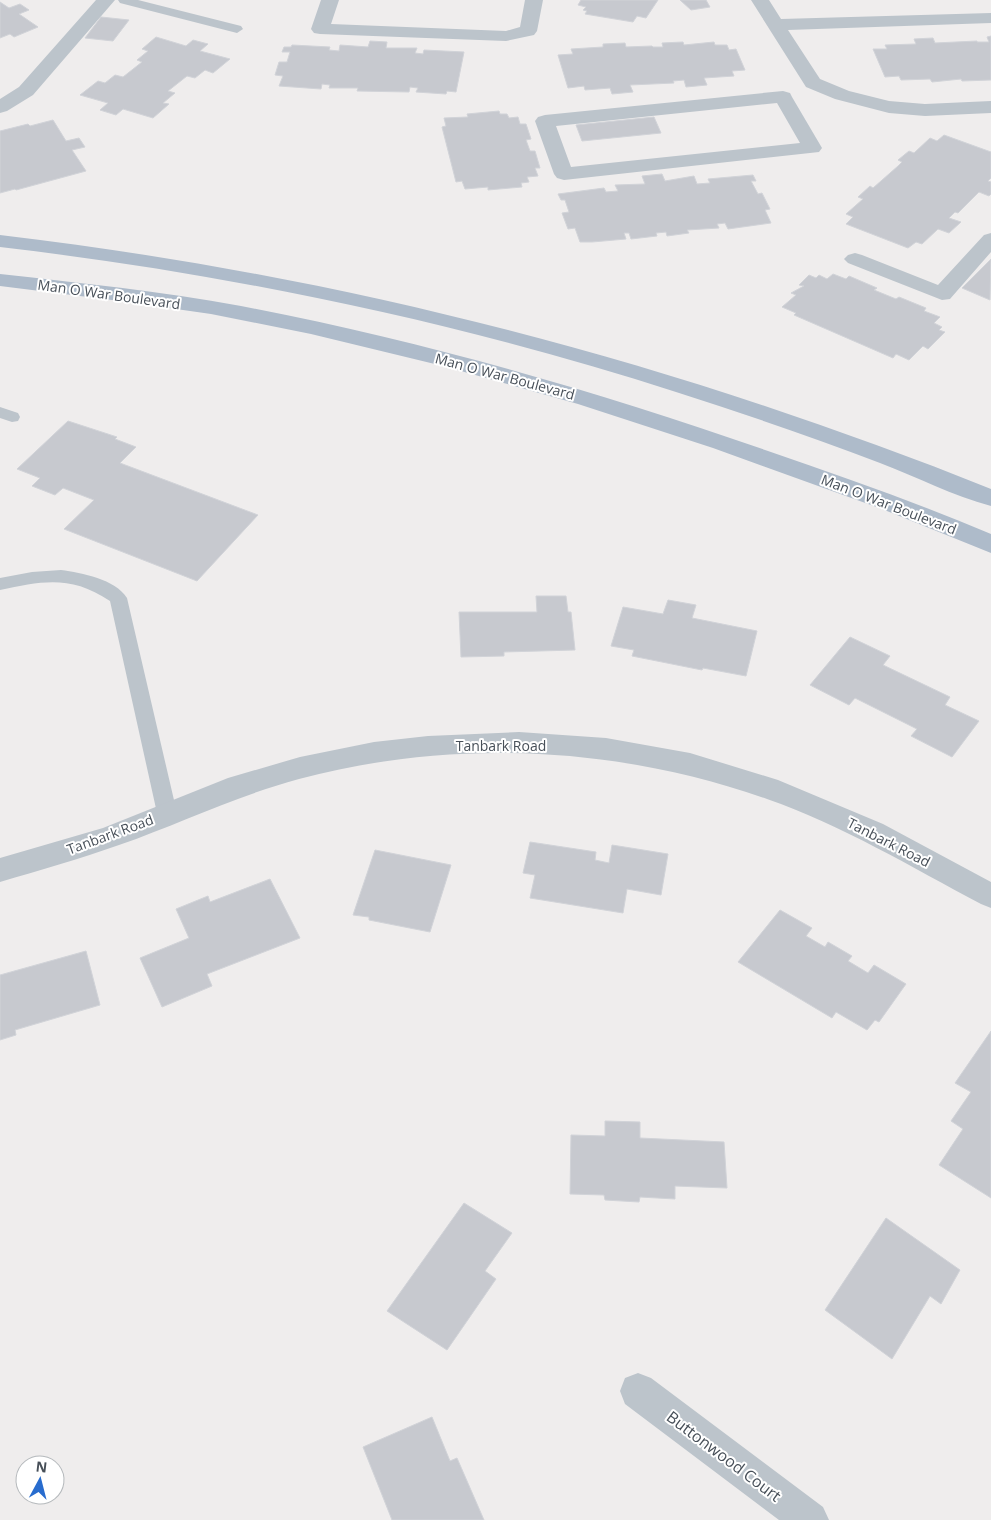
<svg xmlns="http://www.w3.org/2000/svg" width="991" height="1520" font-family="'Open Sans',sans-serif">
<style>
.building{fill:#c7c9cf;stroke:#d1d3d8}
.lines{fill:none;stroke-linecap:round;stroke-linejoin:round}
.service{fill:#bcc4cb;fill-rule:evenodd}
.minor{fill:#bcc4cb;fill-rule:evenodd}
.primary{fill:#aebbca;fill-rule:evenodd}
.labels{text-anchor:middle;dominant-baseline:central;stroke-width:4;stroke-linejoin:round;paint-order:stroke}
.street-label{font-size:14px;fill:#474f58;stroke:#fff}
.near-street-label{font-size:16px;fill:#474f58;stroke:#fff}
</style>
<rect width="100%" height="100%" fill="#efeded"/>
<!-- building -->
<path class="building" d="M581 0H658L646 18 637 16 633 22 585 14 587 11 583 10 586 7 578 5Z
M680 0H706L710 7 691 10Z
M0 2 9 8 20 4 29 10 19 14 38 27 14 37 10 34 0 38Z
M101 17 129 20 113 41 85 38Z
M991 36V80L962 81 961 79 932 82 930 79 901 80 899 76 885 77 873 49H887L885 45 916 44 914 39 933 38 935 43 977 41V42H989L987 37Z
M156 37 186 46 193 40 208 44 200 51 230 59 213 73 205 70 195 78 187 76 168 91 175 93 163 103 169 104 153 118 123 109 116 115 100 110 108 103 80 95 98 81 105 83 115 75 123 77 142 62 137 60 148 51 142 49Z
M370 41 387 42 386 48H417L415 53 423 54 424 50 464 52 456 92 447 91 446 94 416 92 418 88 410 87 409 92 357 91 358 88H329L330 85 322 84 321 89 279 86 283 76 275 75 279 62H287L290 52H282L284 47H291L292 45 330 47 329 50 339 51 340 45 368 47Z
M683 42 684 45 714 42 715 45H727L729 50 736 49 745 70 732 71 734 76 704 78 707 85 686 87 684 80 673 81 674 83 630 85 633 92 612 94 610 88 585 90 584 86 568 88 558 55 573 54 571 49 603 47V44L625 43 626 47 652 46 653 47H663L662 43Z
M499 111 500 114H507L509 118 518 117 520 124H526L531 139 526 140 530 151H535L540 168H535L538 176 527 177 529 182 521 183 522 187 488 190V187L465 189 462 181 456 182 442 127 446 126 444 118 468 117 467 114Z
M654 117 661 133 582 141 576 125Z
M53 120 66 141 79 138 85 147 72 150 86 171 16 190 15 189 0 193V131L28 124 30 126Z
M944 135 991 152V178L988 181 991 182V194L989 196 979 192 958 213 955 212 949 218 961 222 949 233 938 229 922 244 916 242 908 248 846 224 853 217 846 214 863 199 858 197 870 186 873 188 898 166 902 162 898 160 909 151 914 153 930 138 937 141Z
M662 174 665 181 694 176 697 184 710 183 708 179 753 175 756 181H751L758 194 762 193 770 209 765 210 771 223 728 229 725 223 717 224 719 228 687 230 689 233 667 236 666 232 656 233 657 236 631 239 629 233H624L626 239 592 242H580L575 228 568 229 562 213 569 212 565 200H561L558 194 604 188 606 192 618 191 615 185 645 184 642 176Z
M991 259 990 300 962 288Z
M833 274 846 279 849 276 877 288 874 290 896 299 899 297 926 308 924 311 940 317 934 323 942 327 939 330 945 332 928 349 923 346 909 360 896 354 893 358 794 315 796 313 782 307 796 295 791 293 804 286 799 285 809 275 816 278 819 275 827 279Z
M68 421 117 437 115 439 136 447 120 463 258 515 197 581 64 529 94 500 63 488 55 495 32 486 40 478 17 469Z
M536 596H566L568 612H571L575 650 504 652V656L461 657 459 612H537Z
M668 600 696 605 692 618 757 631 746 676 703 668 702 670 632 656 634 650 611 646 623 607 663 614Z
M850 637 890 656 883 665 950 697 945 705 979 721 952 757 911 736 917 729 855 698 849 705 810 685Z
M530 842 596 852 595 860 609 863 612 845 668 854 661 895 627 889 623 913 530 898 535 875 523 873Z
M375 850 451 865 430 932 369 920V917L353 915Z
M270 879 300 938 207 974 212 986 162 1007 140 958 189 938 176 909 208 896 210 902Z
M780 910 812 928 806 936 825 947 828 942 852 956 848 961 868 973 874 965 906 984 879 1022 875 1020 867 1030 836 1012 832 1018 738 962Z
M86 951 100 1005 15 1030 16 1035 0 1040V975Z
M991 1031V1198L939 1165 963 1129 951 1121 971 1092 955 1083Z
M605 1121 640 1122V1138L724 1142 727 1188 675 1186V1199L640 1197 639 1202 605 1200 604 1195 570 1194 571 1135 605 1136Z
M464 1203 512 1233 485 1271 496 1279 447 1350 387 1311Z
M886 1218 960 1270 941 1304 930 1296 892 1359 825 1310Z
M432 1417 450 1461 457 1458 484 1520H392L363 1447Z"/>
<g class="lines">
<!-- service -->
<path class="service" d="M118 0H138L241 26 243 29 237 33 120 3Z
M0 407 18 413 20 417 18 421 12 422 0 418Z
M61 570C82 573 115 579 127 598L177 813 174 818 167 821 160 818 157 813 110 601C71 575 43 581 0 590V578L32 572Z"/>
<!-- minor -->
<path class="minor" d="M96 0H115L33 95 7 111 0 113V99L19 87Z
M321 0H339L331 24 506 31 520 27 525 0H543L537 31 534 35 506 41 320 34 314 33 311 29Z
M751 0H769L781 19 991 13V23L788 30 820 79 849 91 889 101 925 104 991 101V113L925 116 889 113 835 99 806 87Z
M783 91 790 93 792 97 822 148 819 152 564 180 557 178 554 174 535 121 538 117 545 115ZM777 103 800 143 571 167 556 126Z
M991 233V252L950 299 942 300 848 263 844 259 848 255 855 253 862 255 938 285 984 235Z
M519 732 606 738 690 753 778 780 883 824 991 882V908L981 904C911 867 842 825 767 799 617 746 452 738 299 779 236 796 179 824 119 845 80 859 40 870 0 882V858L103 828 228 778 300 757 374 742 428 736Z
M638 1373 651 1378 823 1507 829 1520H779L625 1404 620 1391 625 1378Z"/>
<!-- primary -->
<path class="primary" d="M0 235C341 275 672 361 991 489V506C953 496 917 477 880 463 813 437 744 414 676 392 456 321 229 274 0 247Z
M0 274C80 283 161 291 241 306 420 340 596 391 768 451 843 477 918 503 991 534V553L882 509 713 448 578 404 443 366 311 334 211 314 120 301 0 286Z"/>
</g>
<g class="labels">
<!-- street labels -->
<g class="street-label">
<text transform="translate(109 294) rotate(8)">Man O War Boulevard</text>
<text transform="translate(505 376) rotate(15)">Man O War Boulevard</text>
<text transform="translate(889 504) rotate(21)">Man O War Boulevard</text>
<text x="501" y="745">Tanbark Road</text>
<text transform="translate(110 834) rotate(-20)">Tanbark Road</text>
<text transform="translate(889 842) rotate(27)">Tanbark Road</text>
</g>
<!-- near-street labels -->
<g class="near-street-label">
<text transform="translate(724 1456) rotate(37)">Buttonwood Court</text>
</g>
</g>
<!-- north arrow -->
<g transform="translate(40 1480) rotate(7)"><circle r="24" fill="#ffffff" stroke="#b5b9bc"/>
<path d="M0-4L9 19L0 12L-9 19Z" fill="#286cce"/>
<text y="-8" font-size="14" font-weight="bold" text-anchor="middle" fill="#474f58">N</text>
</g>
</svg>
